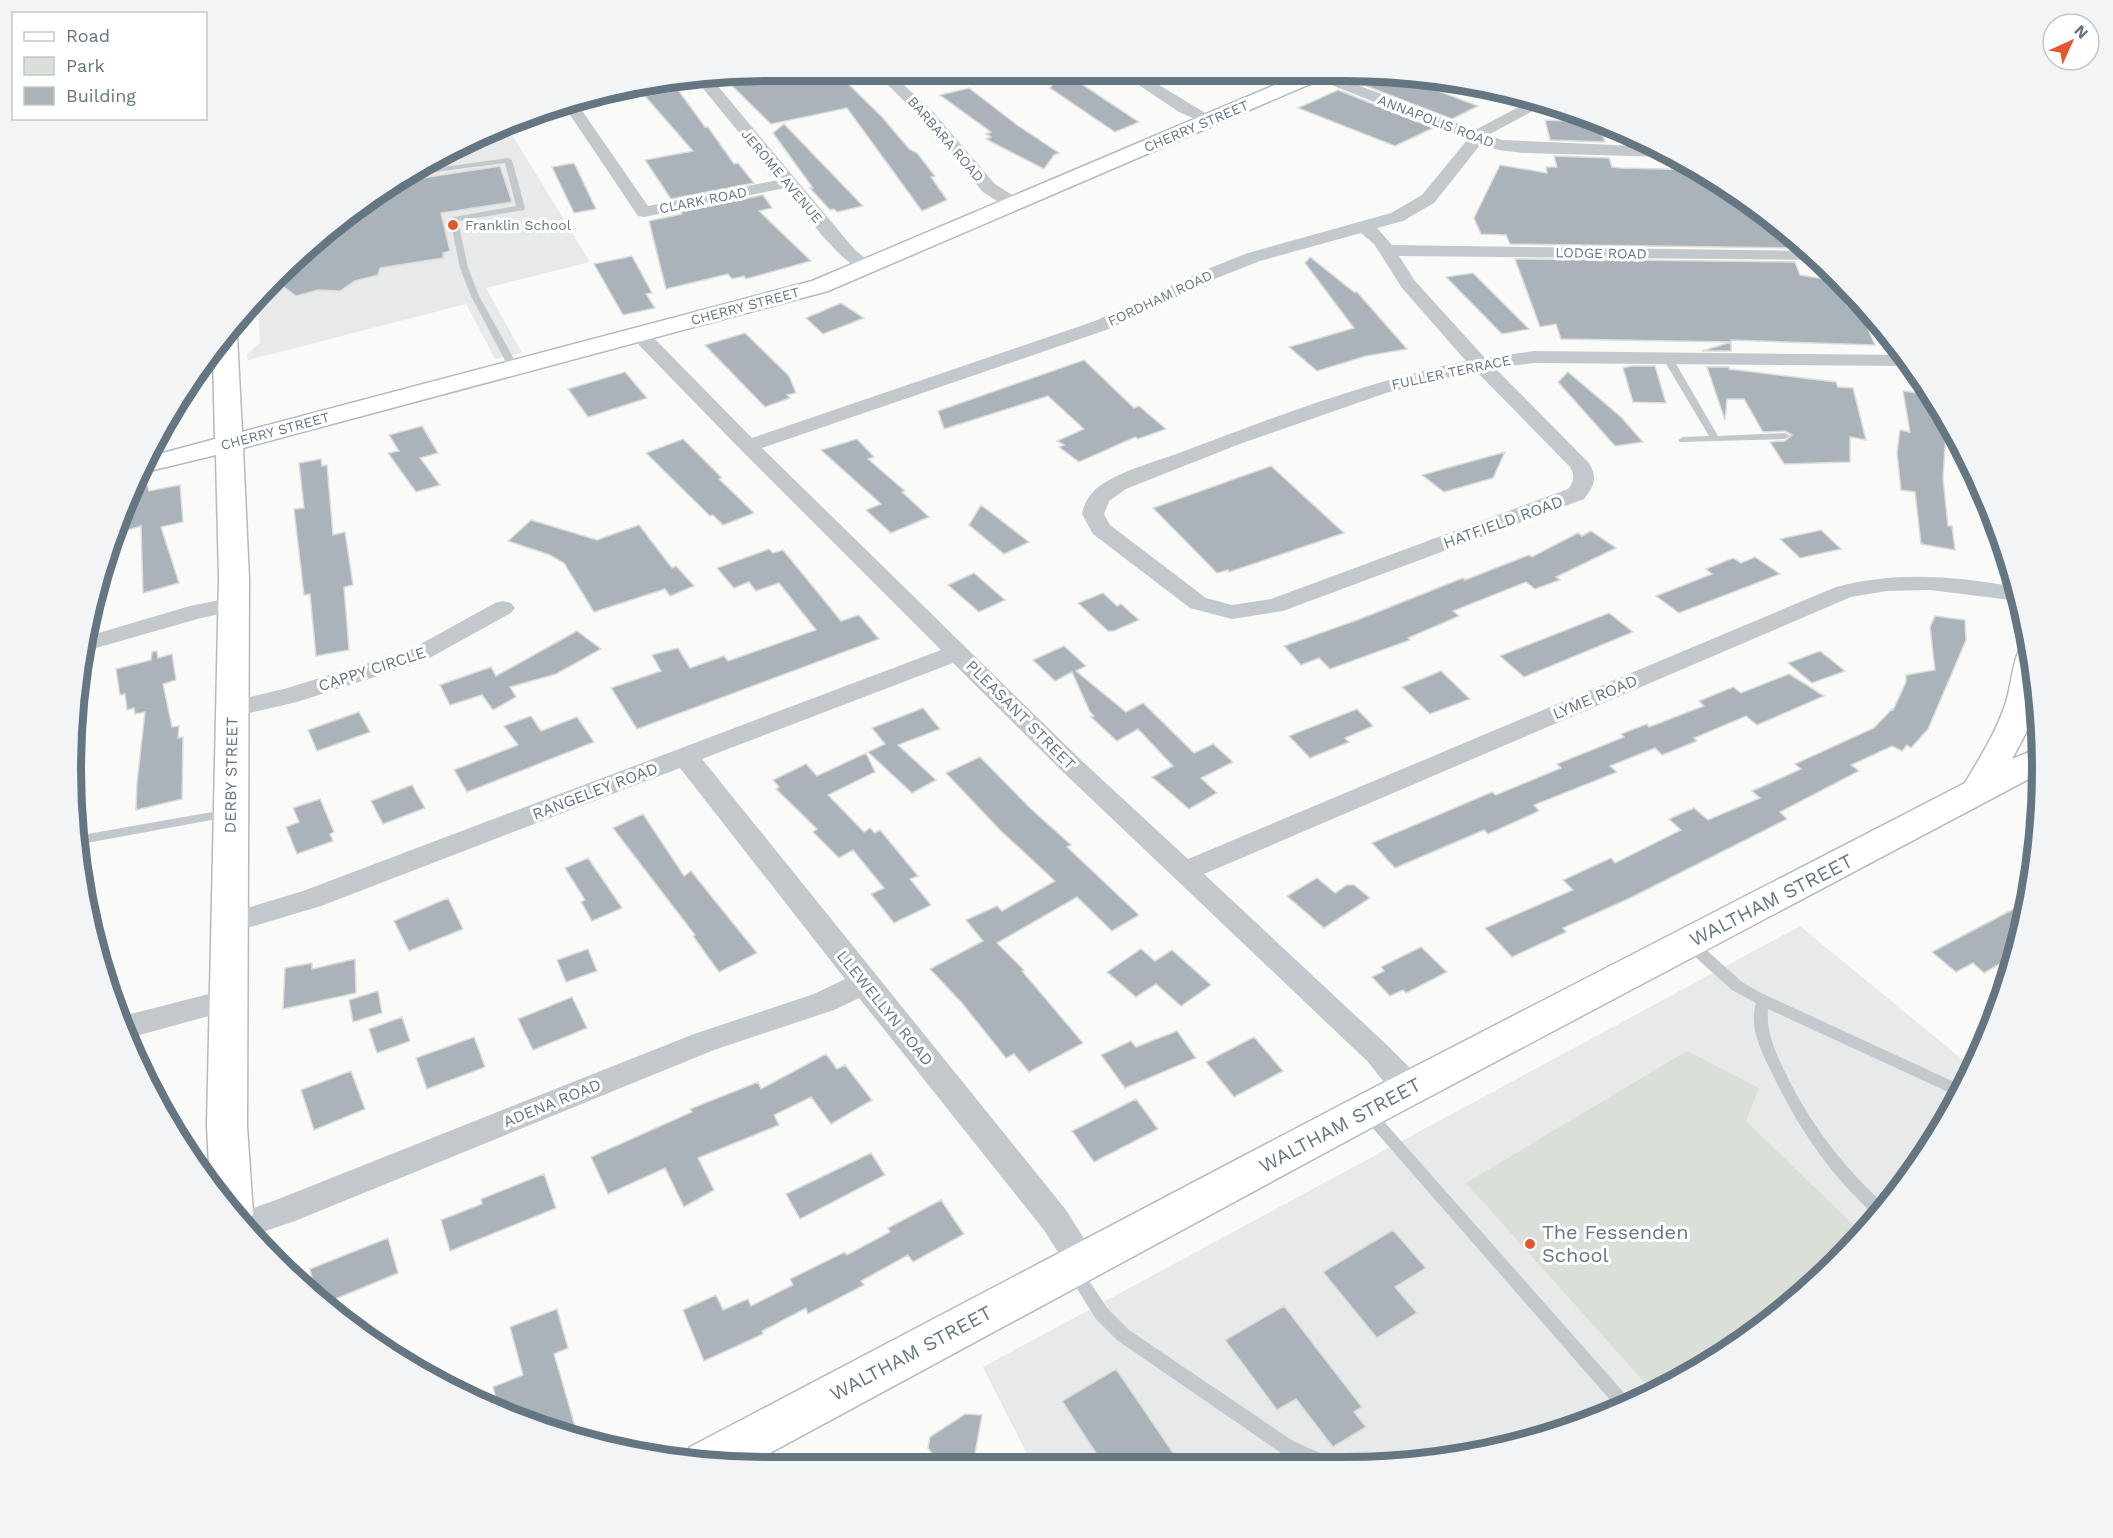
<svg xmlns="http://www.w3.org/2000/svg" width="2113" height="1538" font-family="'Work Sans',sans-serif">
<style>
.built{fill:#e8e9e9}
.green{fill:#dadfd7}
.building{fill:#aab3b9;stroke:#dcdcda;stroke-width:1.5}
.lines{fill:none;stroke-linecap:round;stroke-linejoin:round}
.secondary-casing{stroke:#b3babf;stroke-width:3}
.lane{fill:#c3c8cc;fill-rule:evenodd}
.street{fill:#c3c8cc;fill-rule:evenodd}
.secondary{fill:#fff;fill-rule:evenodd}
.poi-dot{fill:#e4572e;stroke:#fff;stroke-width:2}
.labels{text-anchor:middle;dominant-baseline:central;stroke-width:6;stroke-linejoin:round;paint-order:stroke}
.far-street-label{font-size:14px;fill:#657683;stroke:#fff}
.far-poi-label{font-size:14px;fill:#657683;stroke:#fff;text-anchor:start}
.street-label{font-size:16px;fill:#657683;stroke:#fff}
.near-street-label{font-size:20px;fill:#657683;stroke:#fff}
.near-poi-label{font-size:20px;fill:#657683;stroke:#fff;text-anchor:start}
.rim{fill:none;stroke:#657683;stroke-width:8}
</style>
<rect width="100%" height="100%" fill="#fafaf8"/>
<!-- built -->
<path class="built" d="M505 123 590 262 486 288 522 353 495 359 466 304 248 360 247 354 260 343 257 297 381 188Z
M1800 926 1968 1064 1978 1059 1970 1078 1898 1194 1804 1294 1653 1396 1525 1444 1436 1461 1032 1464 983 1367Z"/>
<!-- green -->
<path class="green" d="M1687 1051 1759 1088 1746 1121 1862 1233 1804 1294 1655 1394 1466 1183Z"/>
<!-- building -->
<path class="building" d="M769 70H834L882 117 909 149 917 153 935 176 931 177 947 200 922 211 847 108 771 124 723 77Z
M1062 71 1139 122 1115 132 1050 88Z
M1375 74 1399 76 1478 106 1452 119 1356 82Z
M969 88 1017 125 1059 153 1054 155 1044 169 986 139 991 137 986 134 991 132 940 95Z
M678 90 705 127H708L734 164 738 163 754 183 671 199 645 160 693 151 645 96Z
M1338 90 1433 128 1395 146 1298 108Z
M1545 120 1594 122 1596 128H1600L1605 142 1550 140Z
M784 124 863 206 837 212 834 209 830 210 810 188H813L773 133Z
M1554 156 1609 158 1612 167 1620 168 1701 170 1781 227 1790 248 1510 244 1506 235 1481 234 1474 218 1500 165 1547 173 1546 167H1557Z
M574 163 596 209 574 213 552 167Z
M500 166 512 202 441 213 450 251 443 253V258L380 268 378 275 355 281 340 291 318 290 296 296 276 281 381 188 390 183Z
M763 195 772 208 759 211 811 261 746 279 744 276 732 279 728 274 666 289 649 221 682 214 680 212Z
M632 256 652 293 646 294 655 308 623 315 594 264Z
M1310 257 1354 292H1357L1407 349 1366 356 1317 371 1289 347 1354 328 1305 263Z
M1515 259 1795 262 1800 275 1842 282 1847 306 1859 308 1875 345 1731 340V351H1702L1731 342 1561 339 1556 324 1540 327Z
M1473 273 1529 329 1502 334 1446 277Z
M841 303 864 318 823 334 806 318Z
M745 333 789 376 796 393 787 395 790 398 765 407 705 345Z
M1084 360 1134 408 1139 406 1166 429 1138 439 1135 437 1079 462 1059 447 1064 445 1057 441 1084 429 1048 396 944 429 938 411Z
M1631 366H1655L1666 403 1633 402 1623 368Z
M1707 367H1729V369L1836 382 1838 387 1853 388 1866 440 1850 437V462L1784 464 1770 442 1785 441 1792 435 1785 431 1763 432 1744 399H1727L1725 420Z
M625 372 647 398 588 417 568 389Z
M1568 372 1621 417 1643 442 1615 446 1558 382Z
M1903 391 1931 395 1947 417 1943 478 1948 526H1952L1955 550 1921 544 1915 492 1901 490 1897 453 1900 430 1910 432Z
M422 426 438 453 420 458 440 485 416 492 388 453 399 451 389 435Z
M683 439 722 478 719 479 754 513 723 525 713 515 710 516 646 453Z
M857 439 874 457 868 459 905 491 902 492 929 517 891 533 866 510 881 504 821 450Z
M1505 452 1493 478 1444 492 1422 475Z
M321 459 322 466 327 465 333 535 345 532 353 585 344 587 349 650 316 656 310 594 304 595 294 509 304 508 299 463Z
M1271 466 1344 533 1229 572 1228 570 1217 573 1153 508Z
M146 480 149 491 180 485 183 522 161 527 179 583 143 593 141 526 115 534 129 496 140 493 139 482Z
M981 505 1029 542 1004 554 969 525Z
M531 520 597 540 639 525 672 568 676 566 694 586 670 596 665 589 594 612 564 563 550 555 508 541Z
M1821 530 1841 549 1800 558 1780 539Z
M1591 531 1616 548 1556 577 1560 580 1535 589 1526 582 1453 611 1459 616 1408 638 1410 640 1330 669 1319 658 1301 665 1284 646 1360 619 1463 578 1465 580 1529 555 1532 557 1578 533 1582 536Z
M769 549 773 553 783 550 841 621 859 615 879 639 637 729 611 688 661 671 652 655 678 648 690 668 724 656 728 661 816 630 779 583 756 591 749 582 734 588 717 568Z
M1755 557 1780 574 1679 613 1656 596 1712 574 1706 569 1733 558 1741 563Z
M974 573 1005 600 979 612 948 585Z
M1103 593 1117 606 1121 604 1139 620 1114 631H1108L1078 603Z
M1609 613 1633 632 1524 677 1500 656Z
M1935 616 1965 620 1966 640 1928 729 1911 748 1907 745 1902 751 1892 746 1851 765 1859 771 1780 812 1787 819 1630 898 1563 928 1566 932 1512 957 1485 928 1573 890 1563 880 1611 858 1615 863 1681 830 1669 819 1694 808 1708 820 1760 798 1752 791 1801 769 1795 764 1874 728 1892 709 1893 710 1906 682V675L1935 670 1930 627Z
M577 631 601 649 556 674 510 687 516 697 493 710 482 695 450 705 440 685 491 667 496 676Z
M1064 646 1086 666 1076 671 1126 712 1143 703 1194 753 1213 744 1233 762 1201 778 1217 793 1189 809 1152 777 1173 766 1138 729 1117 741 1091 717 1094 716 1090 712 1072 672 1055 681 1033 660Z
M157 651 158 658 172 654 176 680 163 684 172 727 179 726 178 738 183 737 182 799 136 810 137 783 145 712 135 714 134 708 127 710 125 694 120 695 116 669 151 660 152 652Z
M1820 651 1845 671 1812 683 1788 663Z
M1441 671 1470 699 1430 714 1402 687Z
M1789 674 1824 696 1757 725 1746 716 1694 738 1697 741 1662 755 1655 748 1610 766 1617 772 1534 805 1539 811 1488 834 1484 830 1395 868 1372 843 1492 792 1496 795 1561 768 1557 764 1624 737 1621 734 1647 724 1649 727 1704 706 1699 701 1733 687 1741 693Z
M923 708 940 729 898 745 936 780 912 793 868 752 885 744 872 728Z
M1357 709 1373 726 1345 738 1349 742 1310 758 1289 736Z
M359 712 370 732 317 751 308 730Z
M531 716 541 731 577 717 594 742 467 792 454 770 518 745 504 726Z
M866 753 875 772 828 795 864 832 870 828 875 833 880 830 918 876 910 879 931 905 894 923 871 894 884 888 853 850 839 858 813 832 817 829 776 789 779 787 773 780 806 764 817 776Z
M980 757 1030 808 1071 845 1067 847 1139 915 1112 931 1077 897 997 943 1024 970 1022 971 1083 1043 1029 1072 1014 1054 1006 1058 962 1003 930 969 983 941 966 920 997 906 1002 911 1055 881 1000 830 946 773Z
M412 785 425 808 383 824 371 801Z
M320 799 334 832 330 834 333 841 297 854 286 827 299 822 293 808Z
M643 814 684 876 691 871 757 953 719 972 693 936 695 935 613 828Z
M588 858 622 908 592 921 581 902 585 900 565 868Z
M1317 878 1335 893 1347 885H1354L1370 898 1324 928 1287 896Z
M448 898 463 929 409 951 394 921Z
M2027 902 2017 954 1984 973 1973 963 1956 972 1932 952Z
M1421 947 1447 972 1406 993 1403 990 1390 996 1372 977 1384 971 1381 967Z
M588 949 597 971 566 982 557 960Z
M1141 949 1155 961 1172 950 1211 985 1181 1006 1156 984 1136 997 1107 972Z
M355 959 356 993 283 1009 285 968 312 963V969Z
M378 991 382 1013 353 1022 349 1000Z
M572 997 587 1028 533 1050 518 1019Z
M402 1017 410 1041 377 1053 369 1029Z
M1177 1031 1196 1058 1125 1088 1101 1055 1131 1041 1136 1047Z
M474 1037 485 1067 427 1089 416 1058Z
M1254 1037 1283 1071 1234 1097 1206 1062Z
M826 1054 837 1069 845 1065 872 1100 831 1124 811 1097 774 1115 779 1125 698 1158 714 1190 684 1207 665 1168 608 1194 591 1157 692 1112 690 1109 758 1082 761 1089Z
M351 1071 365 1109 314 1130 301 1090Z
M1136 1099 1158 1129 1094 1162 1072 1131Z
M871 1153 885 1175 800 1219 786 1194Z
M544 1174 556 1208 450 1251 441 1220 482 1204 481 1199Z
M941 1200 964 1234 913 1262 908 1255 861 1281 864 1285 808 1314 806 1308 762 1331 763 1334 704 1361 683 1310 716 1295 723 1310 748 1299 751 1306 793 1285 790 1279 845 1252 847 1255 890 1232 888 1228Z
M1393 1230 1426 1268 1395 1287 1417 1313 1377 1338 1323 1272Z
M388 1238 398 1273 323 1304 317 1298 310 1269Z
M1284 1306 1362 1407 1354 1412 1366 1427 1333 1447 1296 1399 1277 1410 1225 1340Z
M557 1309 568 1348 554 1354 579 1440 499 1410 493 1387 523 1375 510 1327Z
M1116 1369 1180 1463 1103 1464 1062 1401Z
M965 1414 982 1415 973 1464 947 1465 931 1452 928 1448 930 1437Z"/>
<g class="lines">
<!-- secondary casing -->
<g class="secondary-casing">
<path id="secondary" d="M1308 71H1334L1331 75 828 291 243 448 249 579 247 1126 253 1214 247 1227 243 1228 210 1185 207 1126 219 579 216 455 137 474 144 458 215 439 213 354 230 330 234 331 237 336 242 432 812 281Z
M2029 646C2042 701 2039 710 2012 759L2039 748 2040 773 1380 1123 746 1466H724L684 1460 690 1447 1352 1099 1965 783C1979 759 1995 734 2004 708 2011 691 2012 662 2020 649Z"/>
</g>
<!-- lane -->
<path class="lane" d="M508 158 512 160 525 208 524 210 458 221 468 268 479 296 519 368 514 371 509 368 471 296 460 268 450 219 454 217 516 206 505 163 404 176 414 171Z
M1667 354 1672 357 1718 436 1785 433 1790 436 1785 439 1680 442 1678 440 1683 437 1709 436 1662 357Z
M229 809 233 810 235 813 233 816 76 845V836Z
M1688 937 1693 938 1742 982 1759 992 1965 1087 1959 1097 1957 1096 1768 1009C1766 1031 1775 1051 1784 1070 1809 1123 1844 1168 1887 1207L1877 1217C1830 1176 1796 1125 1770 1069 1760 1049 1749 1026 1756 1003L1732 990 1683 946 1681 942 1683 938Z
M1367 1106 1372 1108 1633 1403 1618 1409 1362 1116 1360 1112 1362 1108Z
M1074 1264 1079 1266 1108 1309 1129 1330 1293 1441 1327 1456 1329 1462H1303L1281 1453 1117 1340 1096 1319 1069 1276 1066 1271 1069 1266Z"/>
<!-- street -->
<path class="street" d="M874 71H889L933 112 995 184 1020 200 1023 204 1020 208H1008L983 192 921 118Z
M1118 71H1136L1217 120 1209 125 1179 112Z
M1312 71H1321L1475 130 1532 100 1546 104 1488 135 1502 140 1658 147 1674 155 1668 157 1523 153 1499 150 1481 144 1434 203 1403 221 1377 228 1392 245 1811 251 1821 260 1399 256 1415 281 1485 358 1534 351 1903 355 1910 366 1534 363 1495 368 1589 463C1598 478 1594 486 1584 499L1283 611 1232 619 1190 608 1093 534 1082 514C1084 503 1090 494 1098 487 1123 469 1159 461 1187 450 1279 415 1370 381 1466 361L1402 288 1374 244 1361 233 1260 261 1217 278 1109 329 762 448 1082 761 1188 859 1836 587C1897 571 1954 576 2015 587L2019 601 1930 590 1887 591 1851 597 1204 874 1388 1046 1421 1079 1425 1088 1421 1097C1397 1105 1382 1079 1368 1062L1064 773 953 663 702 759 1066 1210 1098 1261 1094 1271 1082 1276 1070 1271 1044 1230 859 998 834 1010 714 1050 295 1221 251 1236 233 1215 276 1200 694 1034 814 994 845 979 680 768 321 906 230 933 220 930 216 923 220 916 303 891 941 650 741 450 633 339 630 335 633 331H647L752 438 1095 321 1205 270 1248 253 1391 213 1422 195 1468 139 1311 77 1308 74ZM1476 371 1570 467C1575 475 1574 482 1568 489L1271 599 1232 605 1206 598 1110 525 1104 514 1109 501 1126 489 1237 445 1386 393Z
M711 78 855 250 876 267 873 271C848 277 801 208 785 188L644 217 638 216 562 103 574 99 648 206 778 180 696 80Z
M234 597 242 599 246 604 242 609 201 618 82 652 85 637 190 606Z
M503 601 511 603 515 608 511 613 424 661 297 702 232 717 223 715 220 709 223 703 284 689 408 651 495 603Z
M228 989 238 992 242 1000 238 1008 125 1039 124 1037 119 1017Z"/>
<!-- secondary -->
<use href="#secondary" class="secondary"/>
</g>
<!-- markers -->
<g class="poi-dot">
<circle cx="453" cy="225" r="6"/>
<circle cx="1530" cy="1244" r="6"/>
</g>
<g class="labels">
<!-- far-street labels -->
<g class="far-street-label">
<text transform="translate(1436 121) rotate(21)">ANNAPOLIS ROAD</text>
<text transform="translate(1196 126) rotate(-23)">CHERRY STREET</text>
<text transform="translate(946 139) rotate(49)">BARBARA ROAD</text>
<text transform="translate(782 176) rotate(50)">JEROME AVENUE</text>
<text transform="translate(703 200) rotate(-11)">CLARK ROAD</text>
<text transform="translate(1601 253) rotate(1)">LODGE ROAD</text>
<text transform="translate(1160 298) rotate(-25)">FORDHAM ROAD</text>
<text transform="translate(745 306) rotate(-15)">CHERRY STREET</text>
<text transform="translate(1451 372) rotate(-12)">FULLER TERRACE</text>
<text transform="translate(275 431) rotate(-15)">CHERRY STREET</text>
</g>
<!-- far-poi labels -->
<g class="far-poi-label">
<text x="465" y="225">Franklin School</text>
</g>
<!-- street labels -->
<g class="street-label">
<text transform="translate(1503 522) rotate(-20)">HATFIELD ROAD</text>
<text transform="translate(372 669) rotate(-18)">CAPPY CIRCLE</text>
<text transform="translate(1595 697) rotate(-23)">LYME ROAD</text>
<text transform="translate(1021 715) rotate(45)">PLEASANT STREET</text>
<text transform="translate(231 775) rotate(-89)">DERBY STREET</text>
<text transform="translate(595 791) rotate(-21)">RANGELEY ROAD</text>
<text transform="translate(885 1008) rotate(51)">LLEWELLYN ROAD</text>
<text transform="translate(552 1103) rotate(-22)">ADENA ROAD</text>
</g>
<!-- near-street labels -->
<g class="near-street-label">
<text transform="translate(1771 900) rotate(-27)">WALTHAM STREET</text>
<text transform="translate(1340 1125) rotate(-28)">WALTHAM STREET</text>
<text transform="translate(911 1353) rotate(-28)">WALTHAM STREET</text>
</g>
<!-- near-poi labels -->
<g class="near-poi-label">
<text x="1542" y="1232">The Fessenden<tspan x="1542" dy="23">School</tspan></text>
</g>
</g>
<!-- crop -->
<path d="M0 0H2113V1538H0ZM769 81H1344A688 688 0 0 1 2032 769V769A688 688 0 0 1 1344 1457H769A688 688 0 0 1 81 769V769A688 688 0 0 1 769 81Z" fill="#f3f4f5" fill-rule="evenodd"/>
<path class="rim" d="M769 81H1344A688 688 0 0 1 2032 769V769A688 688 0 0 1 1344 1457H769A688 688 0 0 1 81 769V769A688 688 0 0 1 769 81Z"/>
<!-- legend -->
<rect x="12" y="12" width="195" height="108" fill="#ffffff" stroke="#c1c8cd" stroke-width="1.5"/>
<rect x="24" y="32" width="30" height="9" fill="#ffffff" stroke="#c1c8cd" stroke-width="1.5"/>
<text x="66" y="42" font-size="18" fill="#657683">Road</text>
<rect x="24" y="57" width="30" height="18" fill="#dadfd7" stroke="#c1c8cd" stroke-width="1.5"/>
<text x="66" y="72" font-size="18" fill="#657683">Park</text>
<rect x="24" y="87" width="30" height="18" fill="#aab3b9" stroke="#c1c8cd" stroke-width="1.5"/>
<text x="66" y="102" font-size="18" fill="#657683">Building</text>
<!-- north arrow -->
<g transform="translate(2071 42) rotate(45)"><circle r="28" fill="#ffffff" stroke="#c1c8cd" stroke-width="1.5"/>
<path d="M0-4.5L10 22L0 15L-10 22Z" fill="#e4572e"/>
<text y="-9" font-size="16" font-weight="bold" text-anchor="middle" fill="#657683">N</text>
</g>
</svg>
